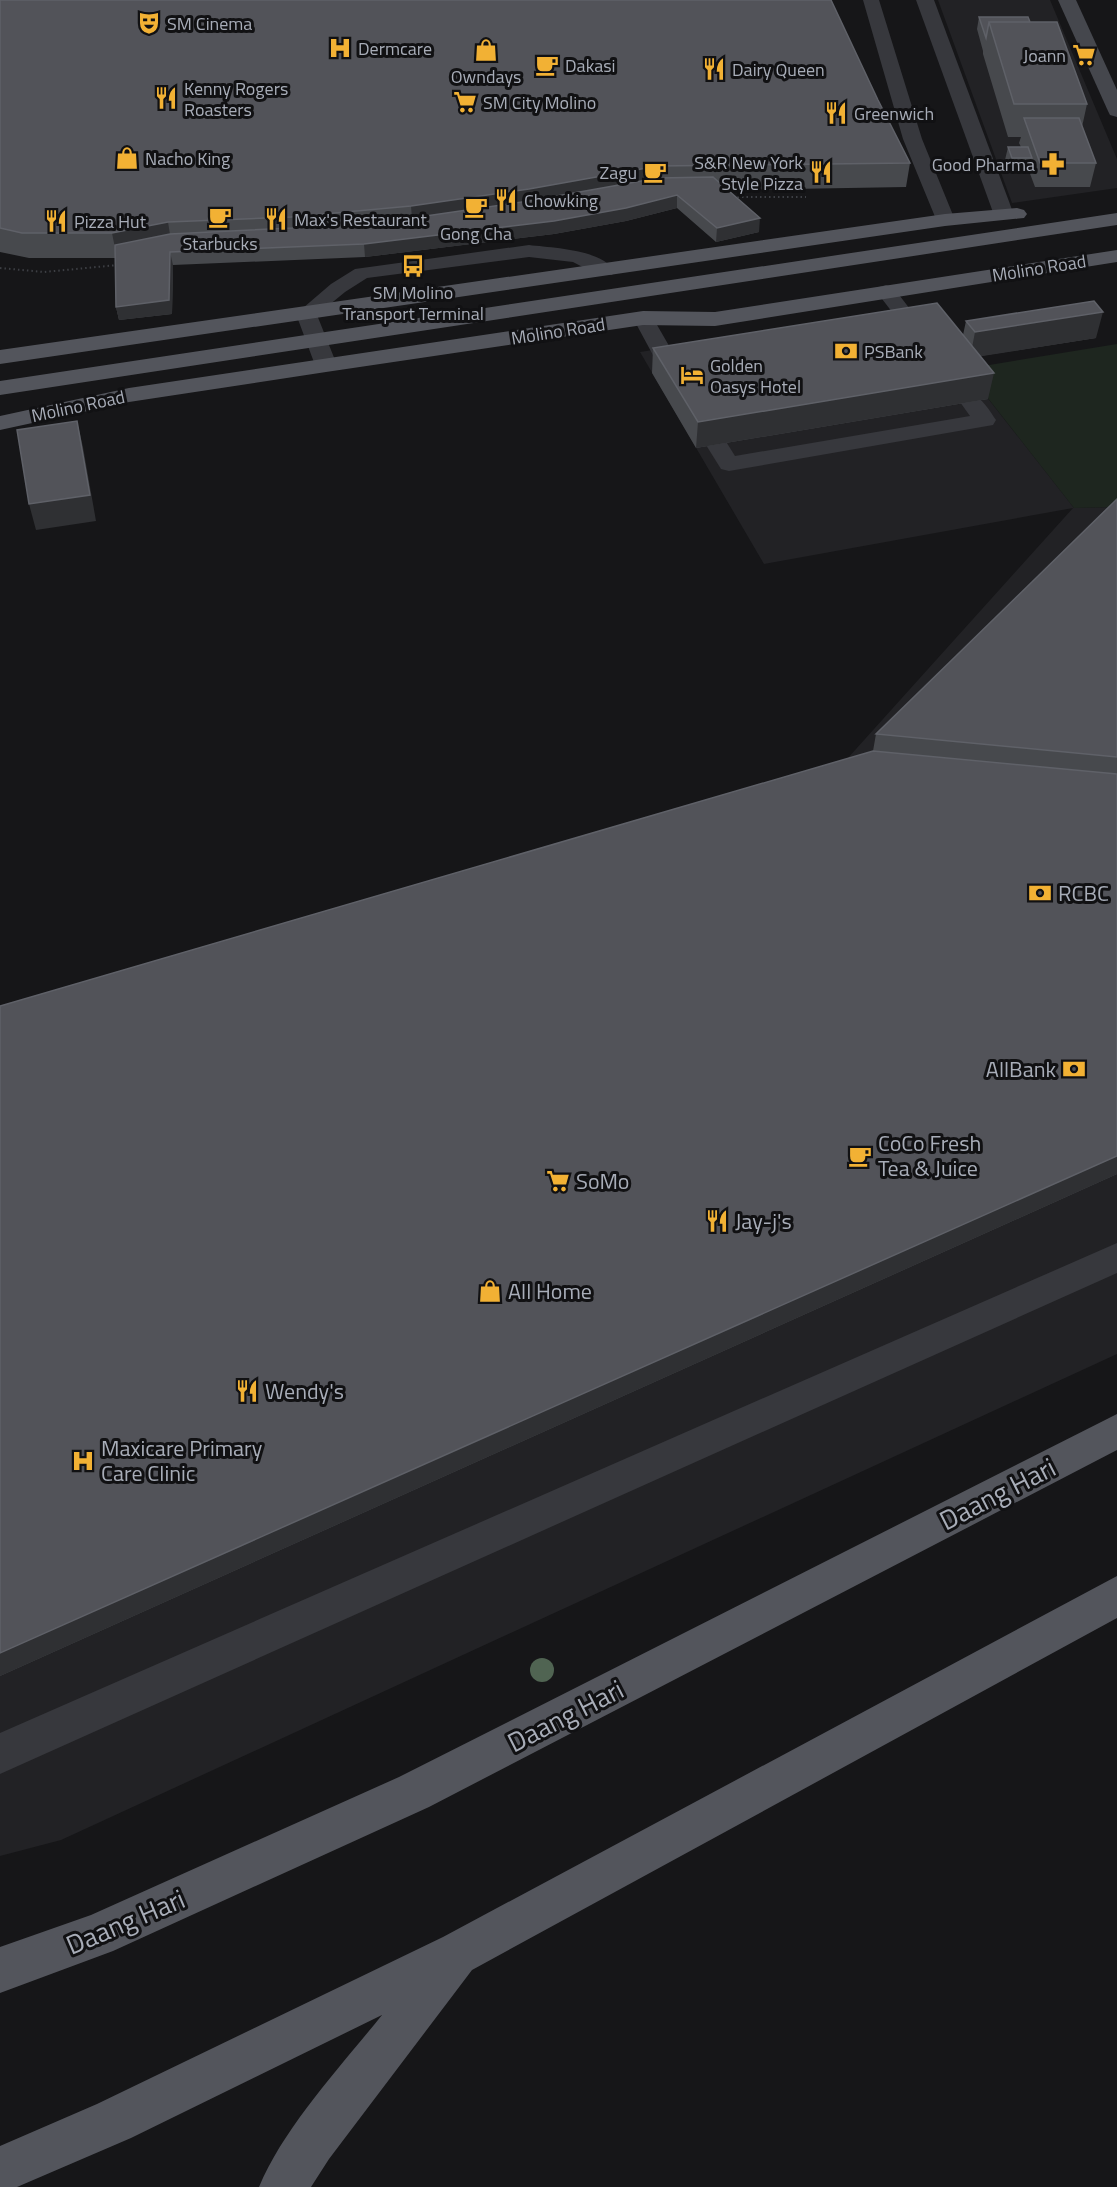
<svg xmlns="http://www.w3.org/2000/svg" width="1117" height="2187" font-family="'Titillium Web',sans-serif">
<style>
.built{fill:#222225}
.green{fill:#1e261f}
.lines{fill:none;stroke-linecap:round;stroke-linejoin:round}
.path{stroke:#3d3f44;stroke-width:2;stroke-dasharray:1.5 3;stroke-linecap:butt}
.lane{fill:#37383d;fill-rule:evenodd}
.street{fill:#37383d;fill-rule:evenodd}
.secondary{fill:#45474d;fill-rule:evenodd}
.primary{fill:#53555c;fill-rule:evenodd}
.tree{fill:#506452}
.wall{fill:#47494d}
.shaded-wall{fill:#2f3033}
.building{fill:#525359;stroke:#5f6168;stroke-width:1.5}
.labels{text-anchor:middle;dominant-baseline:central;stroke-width:6;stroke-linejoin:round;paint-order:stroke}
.far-poi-label{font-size:18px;fill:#a8adb8;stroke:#111113;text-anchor:start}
.far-street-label{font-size:18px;fill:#a8adb8;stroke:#111113}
.poi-label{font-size:22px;fill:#a8adb8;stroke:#111113;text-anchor:start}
.near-street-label{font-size:27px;fill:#a8adb8;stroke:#111113}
</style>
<rect width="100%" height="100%" fill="#161618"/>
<!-- built -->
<path class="built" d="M938 0H1050L1117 159V188L1012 203Z
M917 308 1074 508 1117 507V1354L61 1840 0 1856V1008L838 769 1073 508 764 564 640 352Z"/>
<!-- green -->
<path class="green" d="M1117 344V507L1074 508 965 369Z"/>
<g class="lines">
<!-- path -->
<path class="path" d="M733 197H806
M0 268 44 272 118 265"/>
<!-- lane -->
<path class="lane" d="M863 0H879L922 139 955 220 952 224H938L903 139Z
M529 245C553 248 600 249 615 271L612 275H598L573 262 529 257 367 278 345 292 317 315 337 365 334 370 326 371 318 370 315 365 296 314 331 284 355 269Z
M886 285 893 287 923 326 927 330 923 334 916 336 909 334 879 295 876 291 879 287Z
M643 312 650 314 653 318 683 370 680 375 672 376 664 375 661 370 633 318 636 314Z
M971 395C983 398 989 410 996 420L993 425 729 471 721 469 706 445 709 440 717 438 725 440 735 456 970 416 960 402 963 397Z
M1117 1243V1273L0 1774V1733Z"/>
<!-- street -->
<path class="street" d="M916 0H934L1014 215 1011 219H997L994 215Z"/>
<!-- secondary -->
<path class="secondary" d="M1058 0H1076L1117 90V117L1110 115 1108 111Z"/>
<!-- primary -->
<path class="primary" d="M1017 208 1024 210 1027 214 1024 218 945 226 0 364V350L945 214Z
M1117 213V225L0 395V381Z
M1117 250V262L715 326 643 325 326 372 129 402 0 430V416L129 388 643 311 715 312Z
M1117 1414V1450L429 1807 113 1951 0 1993V1947L91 1915 399 1777Z
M1117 1576V1618L472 1970 329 2159 311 2187H259C284 2127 341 2066 382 2015L131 2138 17 2187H0V2146L97 2104 443 1937Z"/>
</g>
<!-- trees -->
<circle class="tree" cx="542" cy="1670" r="12"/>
<!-- wall -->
<path class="wall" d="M0 0 878 100 910 163 906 187 727 190 759 232 716 242 677 208 626 221 554 234 365 257 173 265 172 314 119 320 116 307 115 258H29L0 252Z
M979 17 1030 22 1087 104 1082 127 1096 163 1090 187H1035L1029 171H1009L1005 160 1008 147H1021L1019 143 1021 137H1008L983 54V51L977 29Z
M966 321 1096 338 980 356 988 399 696 448 652 373 653 348 963 335Z
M1117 499V1174L0 1676V1006L873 751 876 734Z"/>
<!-- shaded-wall -->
<path class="shaded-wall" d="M658 166 657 191 413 231 411 206Z
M677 195V208L626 221 554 234 365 257 364 244Z
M760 218 759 232 716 242 717 228Z
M168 222 172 247 117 258 112 233Z
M170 252 173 265 172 314 119 320 116 307Z
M1103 312 1096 338 970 358 975 332Z
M994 373 988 399 696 448 698 422Z
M77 421 83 447 96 521 36 530 29 504Z
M1117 1156V1174L0 1676V1653Z"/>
<!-- building -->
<path class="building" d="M0 0H831L878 100 910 163 658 166 529 189 411 206 291 217 168 222 112 233H22L0 228Z
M979 17H1028L1030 22H989L986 38Z
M989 22H1057L1087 104H1014Z
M1024 118H1079L1096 163H1040Z
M1008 147H1028L1032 158H1012Z
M713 177 760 218 717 228 677 195 626 208 554 221 364 244 170 252 169 300 116 307 115 245 170 234 292 228 412 218 529 201 658 178Z
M1094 301 1103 312 975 332 966 321Z
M937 303 994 373 698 422 653 348Z
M77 421 90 495 29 504 17 430Z
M1117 499V757L876 734Z
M873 751 1117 774V1156L0 1653V1006Z"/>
<!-- icons -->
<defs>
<g id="theatre-bare" transform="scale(1.8)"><path d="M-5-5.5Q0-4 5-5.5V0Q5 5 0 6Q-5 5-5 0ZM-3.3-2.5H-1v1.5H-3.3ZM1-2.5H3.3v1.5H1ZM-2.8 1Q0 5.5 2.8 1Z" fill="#f2b134" stroke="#111113" stroke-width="2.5" paint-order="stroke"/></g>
<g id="hospital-bare" transform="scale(1.8)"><path d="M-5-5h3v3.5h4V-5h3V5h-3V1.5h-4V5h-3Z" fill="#f2b134" stroke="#111113" stroke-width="2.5" paint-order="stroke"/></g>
<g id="shop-bare" transform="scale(1.8)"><path d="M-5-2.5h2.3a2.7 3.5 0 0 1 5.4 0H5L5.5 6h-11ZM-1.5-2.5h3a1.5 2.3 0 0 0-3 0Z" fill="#f2b134" stroke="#111113" stroke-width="2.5" paint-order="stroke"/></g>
<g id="supermarket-bare" transform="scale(1.8)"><path d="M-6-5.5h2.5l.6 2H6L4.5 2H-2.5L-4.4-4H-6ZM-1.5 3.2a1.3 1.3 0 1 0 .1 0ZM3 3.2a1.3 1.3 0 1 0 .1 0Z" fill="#f2b134" stroke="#111113" stroke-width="2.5" paint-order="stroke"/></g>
<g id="cafe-bare" transform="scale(1.8)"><path d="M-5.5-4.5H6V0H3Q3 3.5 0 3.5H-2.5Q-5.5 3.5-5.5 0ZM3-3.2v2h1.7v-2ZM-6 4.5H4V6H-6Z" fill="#f2b134" stroke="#111113" stroke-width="2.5" paint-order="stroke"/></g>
<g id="restaurant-bare" transform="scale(1.8)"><path d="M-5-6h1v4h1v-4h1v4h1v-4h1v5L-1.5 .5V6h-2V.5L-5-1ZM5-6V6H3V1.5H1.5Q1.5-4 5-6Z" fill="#f2b134" stroke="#111113" stroke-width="2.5" paint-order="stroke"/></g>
<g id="pharmacy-bare" transform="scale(1.8)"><path d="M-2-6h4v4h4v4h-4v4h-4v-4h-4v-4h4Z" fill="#f2b134" stroke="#111113" stroke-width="2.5" paint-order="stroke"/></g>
<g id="bus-bare" transform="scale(1.8)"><path d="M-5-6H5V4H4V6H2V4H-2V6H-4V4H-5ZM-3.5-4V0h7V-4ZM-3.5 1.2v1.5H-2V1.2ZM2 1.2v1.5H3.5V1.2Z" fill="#f2b134" stroke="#111113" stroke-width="2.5" paint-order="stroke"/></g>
<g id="bank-bare" transform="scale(1.8)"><path d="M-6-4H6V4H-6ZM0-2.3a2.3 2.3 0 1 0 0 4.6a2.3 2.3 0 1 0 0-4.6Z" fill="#f2b134" stroke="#111113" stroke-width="2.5" paint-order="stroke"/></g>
<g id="hotel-bare" transform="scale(1.8)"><path d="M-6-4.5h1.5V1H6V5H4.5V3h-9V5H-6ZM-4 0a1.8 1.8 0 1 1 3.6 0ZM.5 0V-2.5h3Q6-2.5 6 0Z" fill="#f2b134" stroke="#111113" stroke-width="2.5" paint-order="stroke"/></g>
</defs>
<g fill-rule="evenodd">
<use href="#theatre-bare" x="149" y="23"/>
<use href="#hospital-bare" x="340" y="48"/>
<use href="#shop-bare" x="486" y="50"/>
<use href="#supermarket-bare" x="1084" y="55"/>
<use href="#cafe-bare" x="547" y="65"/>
<use href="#restaurant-bare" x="714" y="69"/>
<use href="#restaurant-bare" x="166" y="98"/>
<use href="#supermarket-bare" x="465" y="102"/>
<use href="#restaurant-bare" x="836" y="113"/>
<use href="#shop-bare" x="127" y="158"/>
<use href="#pharmacy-bare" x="1053" y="164"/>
<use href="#cafe-bare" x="655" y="172"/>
<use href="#restaurant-bare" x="821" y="172"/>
<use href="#restaurant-bare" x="506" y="200"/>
<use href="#cafe-bare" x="476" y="207"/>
<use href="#cafe-bare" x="220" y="217"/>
<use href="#restaurant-bare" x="276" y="219"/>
<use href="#restaurant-bare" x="56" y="221"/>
<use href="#bus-bare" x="413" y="266"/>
<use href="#bank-bare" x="846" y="351"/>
<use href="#hotel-bare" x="692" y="375"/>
<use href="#bank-bare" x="1040" y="893"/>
<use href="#bank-bare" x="1074" y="1069"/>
<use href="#cafe-bare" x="860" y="1156"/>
<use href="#supermarket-bare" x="558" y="1181"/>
<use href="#restaurant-bare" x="717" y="1221"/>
<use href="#shop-bare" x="490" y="1291"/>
<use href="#restaurant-bare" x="247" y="1391"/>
<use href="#hospital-bare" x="83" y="1461"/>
</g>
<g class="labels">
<!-- far-poi labels -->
<g class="far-poi-label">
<text x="167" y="23">SM Cinema</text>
<text x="358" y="48">Dermcare</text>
<text x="1066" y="55" text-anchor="end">Joann</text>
<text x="565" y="65">Dakasi</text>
<text x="732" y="69">Dairy Queen</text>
<text x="486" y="76" text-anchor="middle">Owndays</text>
<text x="184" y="88">Kenny Rogers<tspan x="184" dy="21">Roasters</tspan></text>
<text x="483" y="102">SM City Molino</text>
<text x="854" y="113">Greenwich</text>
<text x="145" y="158">Nacho King</text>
<text x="803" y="162" text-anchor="end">S&amp;R New York<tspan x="803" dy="21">Style Pizza</tspan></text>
<text x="1035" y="164" text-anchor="end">Good Pharma</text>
<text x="637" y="172" text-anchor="end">Zagu</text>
<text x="524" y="200">Chowking</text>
<text x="294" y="219">Max's Restaurant</text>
<text x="74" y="221">Pizza Hut</text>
<text x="476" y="233" text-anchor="middle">Gong Cha</text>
<text x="220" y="243" text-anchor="middle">Starbucks</text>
<text x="413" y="292" text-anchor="middle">SM Molino<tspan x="413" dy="21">Transport Terminal</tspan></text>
<text x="864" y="351">PSBank</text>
<text x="710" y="365">Golden<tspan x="710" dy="21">Oasys Hotel</tspan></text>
</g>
<!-- far-street labels -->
<g class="far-street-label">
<text transform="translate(1039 268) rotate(-9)">Molino Road</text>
<text transform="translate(558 331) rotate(-9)">Molino Road</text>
<text transform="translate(78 406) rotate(-12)">Molino Road</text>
</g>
<!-- poi labels -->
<g class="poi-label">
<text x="1058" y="893">RCBC</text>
<text x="1056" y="1069" text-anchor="end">AllBank</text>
<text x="878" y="1143">CoCo Fresh<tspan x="878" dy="25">Tea &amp; Juice</tspan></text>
<text x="576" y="1181">SoMo</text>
<text x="735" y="1221">Jay-j's</text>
<text x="508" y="1291">All Home</text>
<text x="265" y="1391">Wendy's</text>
<text x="101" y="1448">Maxicare Primary<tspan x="101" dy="25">Care Clinic</tspan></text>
</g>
<!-- near-street labels -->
<g class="near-street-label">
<text transform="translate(997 1493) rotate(-27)">Daang Hari</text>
<text transform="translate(565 1715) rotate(-27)">Daang Hari</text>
<text transform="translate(125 1921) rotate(-23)">Daang Hari</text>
</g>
</g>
</svg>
